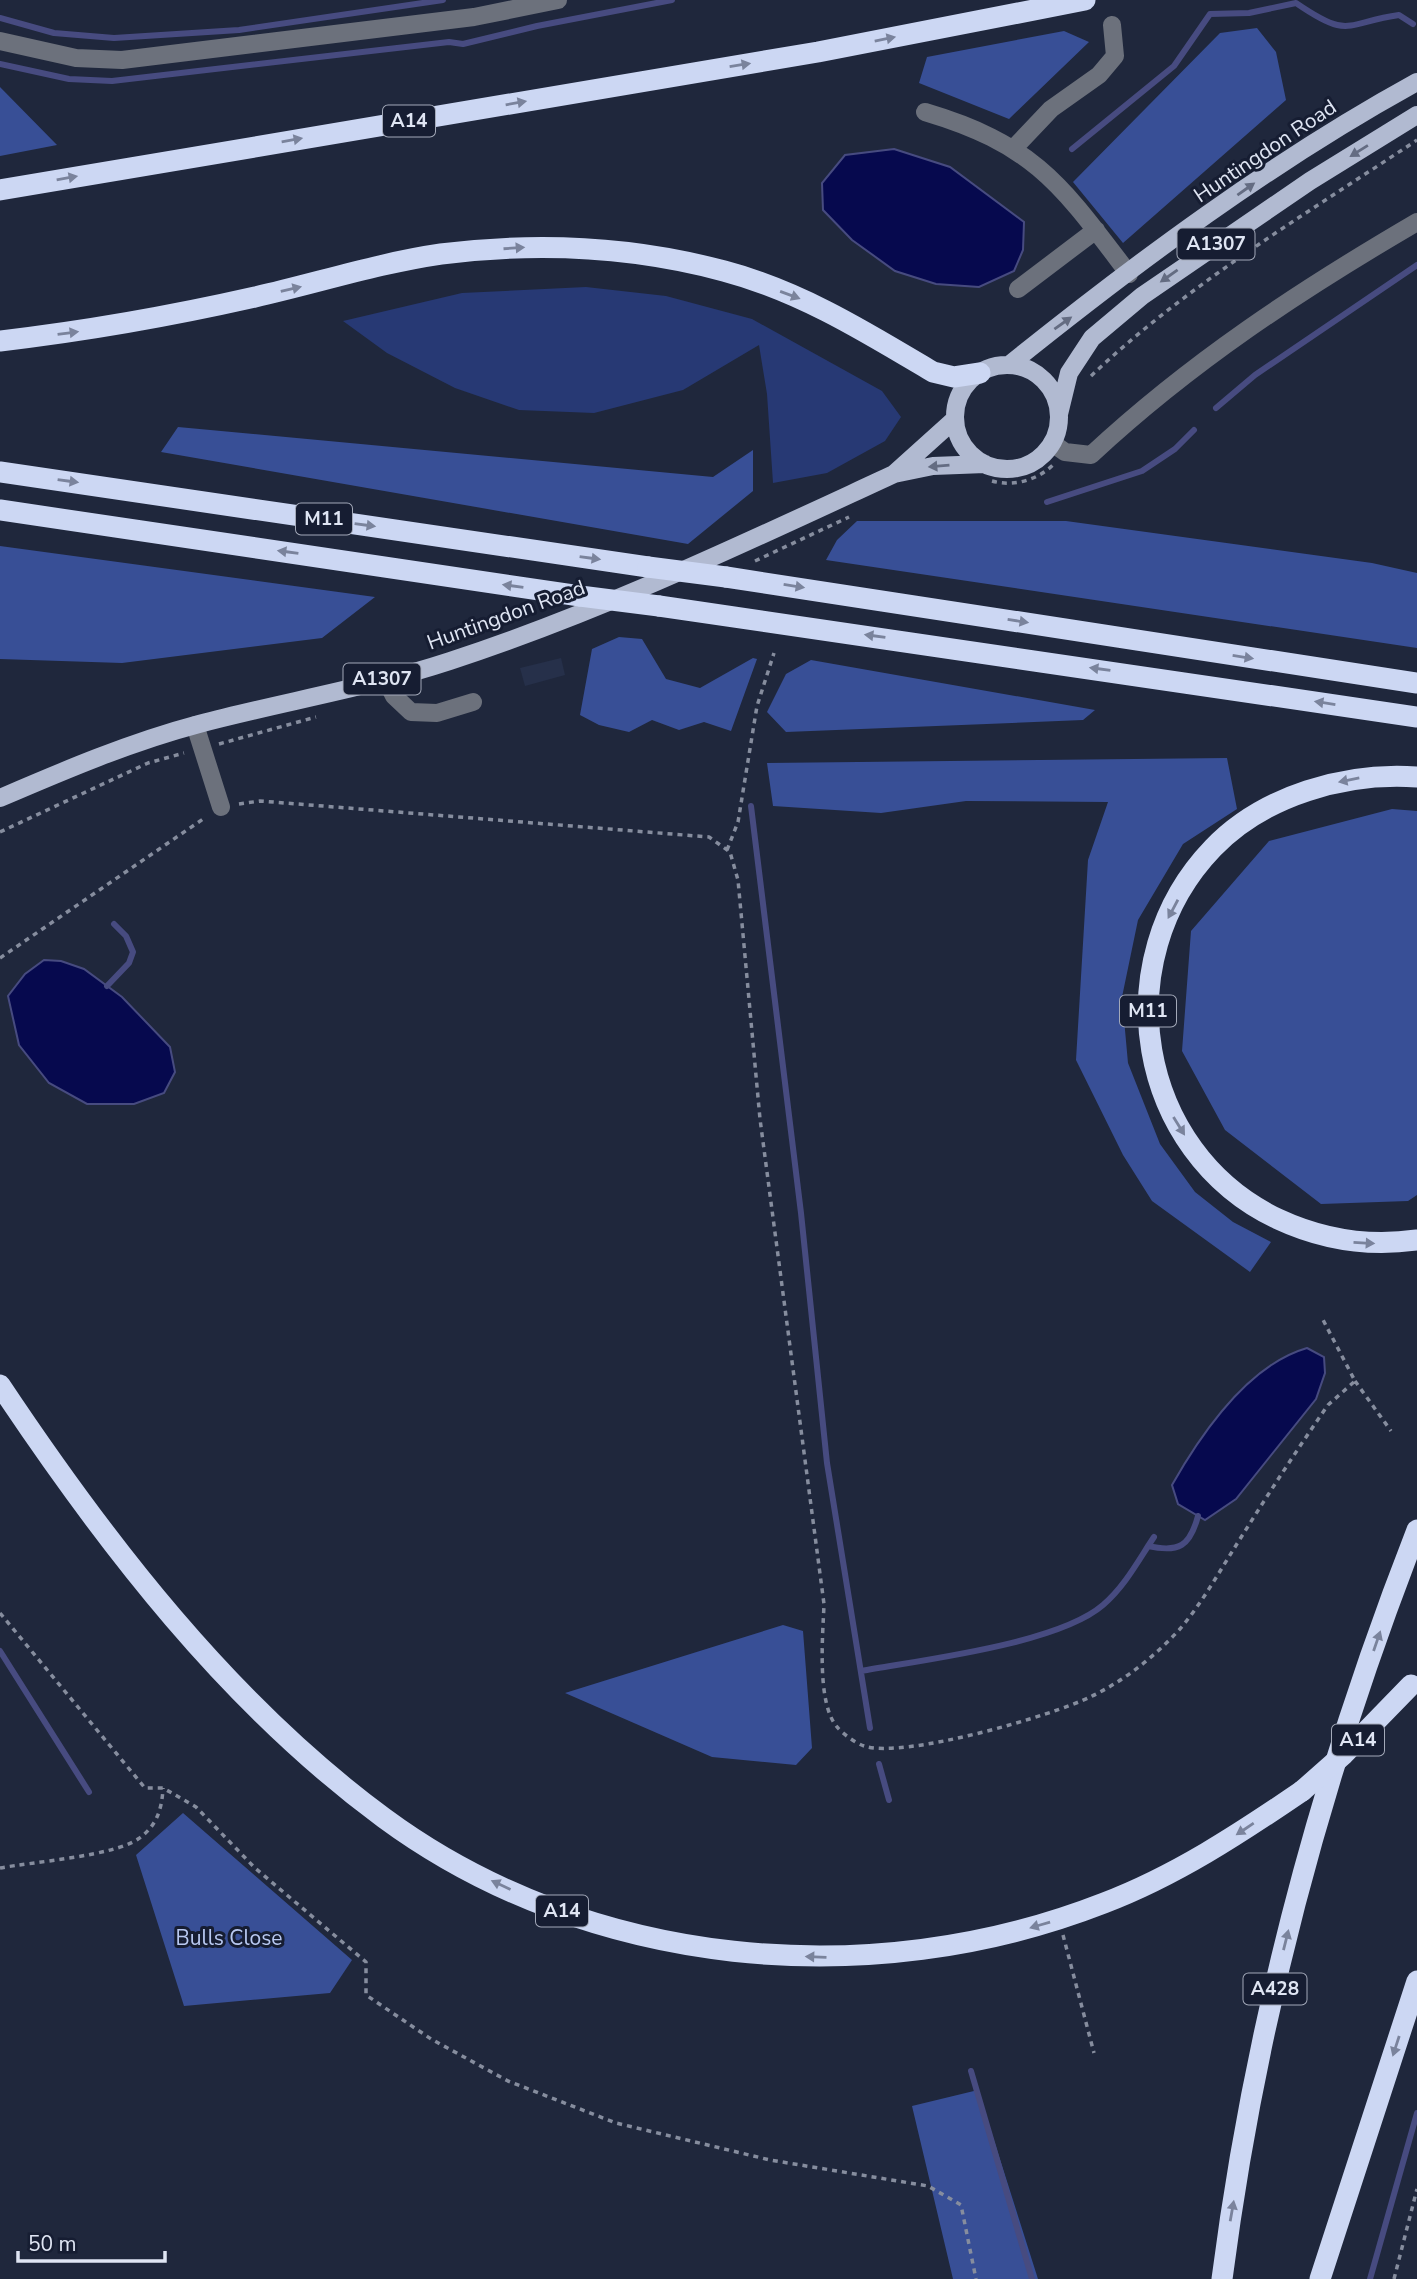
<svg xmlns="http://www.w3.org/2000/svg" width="1417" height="2279" font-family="'Nunito Sans',sans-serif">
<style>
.built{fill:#26304a}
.green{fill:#273974}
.forest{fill:#384f96}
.water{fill:#06094e;stroke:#474b80;stroke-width:2}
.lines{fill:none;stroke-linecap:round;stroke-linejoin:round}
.stream{stroke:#474b80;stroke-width:6}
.path{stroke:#868d9e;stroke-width:3.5;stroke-dasharray:5 5;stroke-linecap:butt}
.minor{stroke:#6c717c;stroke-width:18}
.major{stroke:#b1bad1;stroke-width:18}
.highway{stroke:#ccd7f3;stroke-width:21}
.highway-bridge{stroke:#ccd7f3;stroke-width:21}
.oneway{fill:#7a839c}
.oneway2{fill:#646c82}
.labels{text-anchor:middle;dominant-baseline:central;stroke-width:6;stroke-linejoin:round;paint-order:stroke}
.shield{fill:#161d32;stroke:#a3a9b9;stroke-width:2}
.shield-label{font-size:19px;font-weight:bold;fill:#dfe5f3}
.street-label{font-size:21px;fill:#dfe5f3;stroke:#161d32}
.park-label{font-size:21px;fill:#b9c9f2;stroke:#161d32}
</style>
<rect width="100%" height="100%" fill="#1f273c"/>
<!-- built -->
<path class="built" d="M561 658 565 675 525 686 520 668Z"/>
<!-- green -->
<path class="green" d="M586 287 666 296 752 319 882 391 901 417 885 441 827 473 773 483 767 394 759 345 683 390 594 413 519 410 455 388 387 353 343 321 462 293Z"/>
<!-- forest -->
<path class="forest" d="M1257 28 1276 52 1286 100 1123 243 1073 182 1220 33Z
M1064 31 1089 42 1009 119 919 83 927 57Z
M0 87 57 145 0 156Z
M178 427 713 477 753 450V491L688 544 161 452Z
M857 521H1066L1372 563 1417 573V648L826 560 837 540Z
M0 546 375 597 322 638 122 663 0 659Z
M619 637 642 639 666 679 700 688 753 658 757 659 731 731 704 722 679 730 652 720 629 732 599 725 580 715 592 649Z
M811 660 1095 710 1083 720 786 732 767 712 786 674Z
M1227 758 1237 809 1183 844 1138 920 1122 997 1128 1063 1160 1144 1195 1192 1233 1222 1271 1242 1250 1272 1152 1201 1123 1155 1076 1060 1088 860 1108 802 966 801 881 813 773 806 767 763Z
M1392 809 1417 811V1195L1408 1201 1321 1204 1225 1130 1182 1051 1191 931 1269 841Z
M783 1625 803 1631 812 1748 796 1765 712 1757 565 1693Z
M183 1813 352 1960 330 1993 184 2006 136 1855Z
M978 2090 1038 2279H953L912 2106Z"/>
<!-- water -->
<path class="water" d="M894 149 950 167 1024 222 1023 250 1014 271 979 287 936 284 895 271 852 240 823 210 822 183 845 155Z
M44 960 61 961 84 969 122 997 170 1047 175 1072 164 1093 134 1104H87L49 1083 19 1045 8 996 25 974Z
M1307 1348 1324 1357 1325 1373 1316 1399 1236 1499 1205 1520 1178 1504 1172 1485C1201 1434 1248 1365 1307 1348Z"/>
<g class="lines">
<!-- stream -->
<path class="stream" d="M0 18 54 33 114 38 239 30 443 0
M0 64 69 79 112 81 449 42 463 44 537 26 672 0
M1072 149 1174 66 1210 14 1249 13 1296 3C1350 40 1344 23 1399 15L1413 24
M1216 408 1255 375 1417 265
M1047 502 1142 471 1175 449 1194 430
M751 806 801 1213 827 1463 870 1728
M107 986 129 963 133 952 126 936 114 924
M1148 1546C1179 1553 1190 1546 1198 1516
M0 1651 89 1792
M861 1671C921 1660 1058 1644 1103 1605 1125 1586 1138 1561 1154 1537
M879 1764 889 1800
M971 2071 1032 2279
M1370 2279 1417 2113"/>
<!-- path -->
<path class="path" d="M1091 376C1188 284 1306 214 1417 140
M992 481C1014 487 1037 480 1053 465
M755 561 849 517
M219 744 316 717
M239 804 260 801 709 837 730 852 738 880 760 1119 824 1604C823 1634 816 1705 838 1728 843 1734 857 1744 864 1746 904 1759 1051 1716 1090 1697 1124 1681 1154 1657 1179 1630 1200 1606 1218 1574 1235 1547 1265 1499 1296 1451 1328 1405L1355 1381 1321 1316
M0 832 148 763 184 753
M727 850 738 822 757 706 774 653
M0 958 206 817
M1355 1381 1391 1431
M0 1613 145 1788H163L196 1807 255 1868 366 1962V1995L431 2039 508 2081 616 2123 770 2160 928 2186 961 2205 976 2279
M0 1868C32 1862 114 1856 138 1839 156 1827 162 1810 163 1788
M1063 1935 1094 2053
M1394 2279 1417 2189"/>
<!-- minor -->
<path class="minor" d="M0 41 76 58 122 60 474 17 558 0
M925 112C1036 145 1062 186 1129 274
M1014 148 1051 109 1099 75 1115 56 1112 25
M1018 289 1096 230
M1052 443 1065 452 1091 455C1191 362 1299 291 1417 222
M385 678 394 696 411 712 437 713 473 702
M195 725 221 807"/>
<!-- major -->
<path class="major" d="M1009 365C1137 262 1273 161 1417 82
M955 417a52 52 0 1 1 104 0a52 52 0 1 1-104 0Z
M1059 414 1069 373 1092 338 1142 296 1310 181 1417 115
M895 473 955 419
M0 798C65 770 131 742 199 724 282 702 368 688 450 661 603 611 749 541 894 474L933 466 985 464"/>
<!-- highway -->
<path class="highway" d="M0 190 818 52 1085 0
M0 341C86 331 171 316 255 297 317 283 379 263 441 254 536 242 631 246 724 271 800 291 866 332 933 372L954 377 980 373
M0 472 648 567
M0 510 580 596
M726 577 1417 683
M659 606 1417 717
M1417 777C1346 772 1264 795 1213 848 1105 960 1136 1152 1278 1219 1323 1240 1368 1247 1417 1240
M0 1385C106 1544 229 1704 384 1818 589 1969 871 1994 1104 1903 1175 1876 1239 1834 1302 1791
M1222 2279C1255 2023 1323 1770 1417 1530
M1320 2279 1417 1981"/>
<!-- highway-bridge -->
<path class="highway-bridge" d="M648 567 726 577
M580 596 659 606
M1302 1791 1344 1754 1411 1685"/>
</g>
<!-- one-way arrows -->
<defs><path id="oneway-solid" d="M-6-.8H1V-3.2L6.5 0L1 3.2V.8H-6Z" transform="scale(1.75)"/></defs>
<g class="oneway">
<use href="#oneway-solid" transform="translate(885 39) rotate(-11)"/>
<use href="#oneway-solid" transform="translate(740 65) rotate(-9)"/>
<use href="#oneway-solid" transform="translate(516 103) rotate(-10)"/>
<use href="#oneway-solid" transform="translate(292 140) rotate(-10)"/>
<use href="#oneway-solid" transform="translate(67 178) rotate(-10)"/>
<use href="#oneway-solid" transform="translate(514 248) rotate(-4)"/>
<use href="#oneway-solid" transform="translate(291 289) rotate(-13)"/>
<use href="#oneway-solid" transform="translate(790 295) rotate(20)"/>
<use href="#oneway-solid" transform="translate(68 333) rotate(-7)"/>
<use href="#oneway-solid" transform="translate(68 481) rotate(8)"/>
<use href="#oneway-solid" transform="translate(365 525) rotate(8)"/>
<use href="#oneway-solid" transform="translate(288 552) rotate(-172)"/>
<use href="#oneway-solid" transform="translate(590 558) rotate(8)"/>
<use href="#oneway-solid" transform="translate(513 586) rotate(-172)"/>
<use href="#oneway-solid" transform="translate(794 586) rotate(9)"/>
<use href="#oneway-solid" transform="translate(1018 621) rotate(9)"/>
<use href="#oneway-solid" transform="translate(875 636) rotate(-172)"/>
<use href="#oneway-solid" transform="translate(1243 657) rotate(9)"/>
<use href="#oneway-solid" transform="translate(1100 669) rotate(-172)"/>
<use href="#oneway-solid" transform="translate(1325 703) rotate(-171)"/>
<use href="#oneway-solid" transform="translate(1349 780) rotate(169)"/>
<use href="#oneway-solid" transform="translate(1173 909) rotate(118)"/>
<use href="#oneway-solid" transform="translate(1179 1126) rotate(58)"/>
<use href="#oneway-solid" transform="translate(1364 1243) rotate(3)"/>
<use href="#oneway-solid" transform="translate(1377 1641) rotate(-71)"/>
<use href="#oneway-solid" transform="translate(1245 1829) rotate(146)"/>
<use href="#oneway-solid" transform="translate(501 1885) rotate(-155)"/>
<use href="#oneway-solid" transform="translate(1040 1925) rotate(164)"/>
<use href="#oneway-solid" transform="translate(1286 1940) rotate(-76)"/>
<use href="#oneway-solid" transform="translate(816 1957) rotate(-178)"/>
<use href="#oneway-solid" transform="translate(1396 2046) rotate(108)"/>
<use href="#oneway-solid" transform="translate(1232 2211) rotate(-80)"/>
</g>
<g class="oneway2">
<use href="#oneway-solid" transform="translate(1359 151) rotate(148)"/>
<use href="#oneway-solid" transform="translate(1246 189) rotate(-35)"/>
<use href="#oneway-solid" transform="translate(1169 276) rotate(145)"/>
<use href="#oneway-solid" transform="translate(1063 323) rotate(-35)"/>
<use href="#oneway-solid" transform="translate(939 466) rotate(175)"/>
</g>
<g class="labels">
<!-- shield labels -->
<g class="shield">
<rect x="383" y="105.5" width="52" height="31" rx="5"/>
<rect x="1177.5" y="228.5" width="77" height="31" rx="5"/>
<rect x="296" y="503.5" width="56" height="31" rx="5"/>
<rect x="343.5" y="663.5" width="77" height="31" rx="5"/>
<rect x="1120" y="995.5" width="56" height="31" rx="5"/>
<rect x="1332" y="1724.5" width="52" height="31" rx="5"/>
<rect x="536" y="1895.5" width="52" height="31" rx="5"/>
<rect x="1243.5" y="1973.5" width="63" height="31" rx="5"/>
</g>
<g class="shield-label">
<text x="409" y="121">A14</text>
<text x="1216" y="244">A1307</text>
<text x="324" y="519">M11</text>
<text x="382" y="679">A1307</text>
<text x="1148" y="1011">M11</text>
<text x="1358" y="1740">A14</text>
<text x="562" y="1911">A14</text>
<text x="1275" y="1989">A428</text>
</g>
<!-- street labels -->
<g class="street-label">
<text transform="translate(1265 151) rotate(-34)">Huntingdon Road</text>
<text transform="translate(506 615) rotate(-20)">Huntingdon Road</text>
</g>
<!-- park labels -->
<g class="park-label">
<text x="229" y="1938">Bulls Close</text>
</g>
</g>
<!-- scale -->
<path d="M18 2251v10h147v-10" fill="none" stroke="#dfe5f3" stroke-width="3.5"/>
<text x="28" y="2251" font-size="21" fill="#dfe5f3" stroke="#161d32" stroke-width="5" paint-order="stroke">50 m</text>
</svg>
